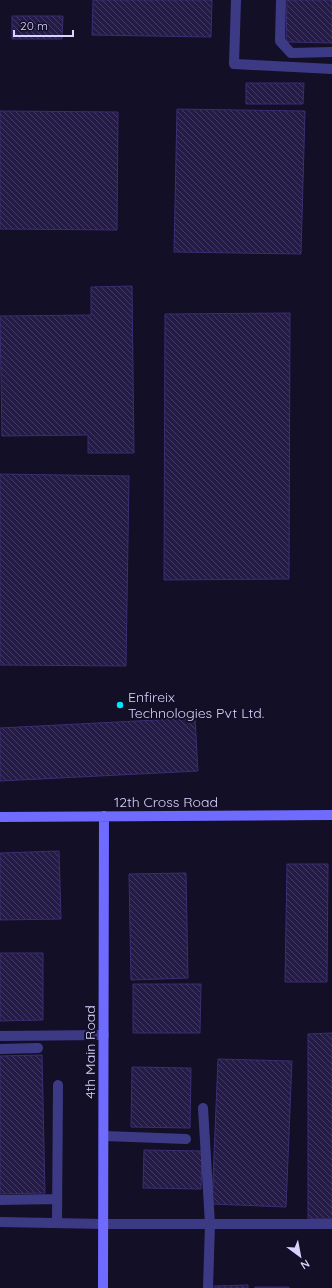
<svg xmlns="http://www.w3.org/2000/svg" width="332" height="1288" font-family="Quicksand,sans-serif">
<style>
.building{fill:url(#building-back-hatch);stroke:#3b2d73}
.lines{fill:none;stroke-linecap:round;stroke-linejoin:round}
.lane{stroke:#3d3a85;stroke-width:10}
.street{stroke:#3d3a85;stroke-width:10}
.secondary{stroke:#6f6bff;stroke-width:10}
.poi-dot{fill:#00e5ff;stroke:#130f26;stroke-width:1.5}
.labels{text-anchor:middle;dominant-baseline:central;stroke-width:4;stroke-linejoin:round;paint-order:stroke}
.poi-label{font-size:14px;fill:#d9d4ff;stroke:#130f26;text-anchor:start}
.street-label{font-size:14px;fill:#d9d4ff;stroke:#130f26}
</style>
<defs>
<pattern id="building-back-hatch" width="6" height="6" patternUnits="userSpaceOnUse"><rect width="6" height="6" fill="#241b47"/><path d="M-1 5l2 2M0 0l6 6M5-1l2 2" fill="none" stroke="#433b63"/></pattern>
</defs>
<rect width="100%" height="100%" fill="#130f26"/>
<!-- building -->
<path class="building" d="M93 0H212L211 37 92 35Z
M287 0H332V43L286 42Z
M12 16H63L62 39H12Z
M246 83H304L303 104H246Z
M177 109 305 111 301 254 174 252Z
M0 111 118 112 117 230 0 229Z
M132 286 134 453H88V435L2 436 0 316 91 315V287Z
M290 313 289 579 164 580 165 314Z
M0 474 129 476 126 666 0 665Z
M195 718 198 771 0 781V728Z
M59 851 61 919 0 920V853Z
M287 864H328L327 982H285Z
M186 873 188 978 131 980 129 874Z
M0 953H43V1020L0 1021Z
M133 984H201L200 1033H133Z
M332 1033V1219H308V1034Z
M42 1055 45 1193 0 1194V1056Z
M218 1059 292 1061 286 1207 212 1204Z
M132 1067 191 1068 190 1128 131 1127Z
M144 1150 202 1151 201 1189 143 1188Z
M248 1285V1288H214V1286Z
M255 1287H289V1288H255Z"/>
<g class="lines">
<!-- lane -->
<path class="lane" d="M236 0 234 64 332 69
M281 0 280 41 291 53 332 52
M0 1036 104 1035
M0 1049 38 1048
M203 1108 210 1224 208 1288
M0 1200 57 1199
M57 1223 58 1085"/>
<!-- street -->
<path class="street" d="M104 1136 186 1139
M0 1222 104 1224H332"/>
<!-- secondary -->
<path class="secondary" d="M0 817 332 815
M103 1288 104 816"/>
</g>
<!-- markers -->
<circle class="poi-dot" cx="120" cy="705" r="4"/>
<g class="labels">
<!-- poi labels -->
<g class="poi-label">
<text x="128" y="697">Enfireix<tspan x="128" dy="16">Technologies Pvt Ltd.</tspan></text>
</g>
<!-- street labels -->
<g class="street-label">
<text x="166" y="802">12th Cross Road</text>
<text transform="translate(90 1052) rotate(-90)">4th Main Road</text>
</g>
</g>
<!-- north arrow -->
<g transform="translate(300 1256) rotate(148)" stroke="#130f26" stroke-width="3" paint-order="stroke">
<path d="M0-3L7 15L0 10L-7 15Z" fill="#d9d4ff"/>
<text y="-6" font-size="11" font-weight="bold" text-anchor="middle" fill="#d9d4ff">N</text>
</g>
<!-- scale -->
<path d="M14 30v6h59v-6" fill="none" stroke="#d9d4ff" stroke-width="2"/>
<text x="20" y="30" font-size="12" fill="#d9d4ff" stroke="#130f26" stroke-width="3" paint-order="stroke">20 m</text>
</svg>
